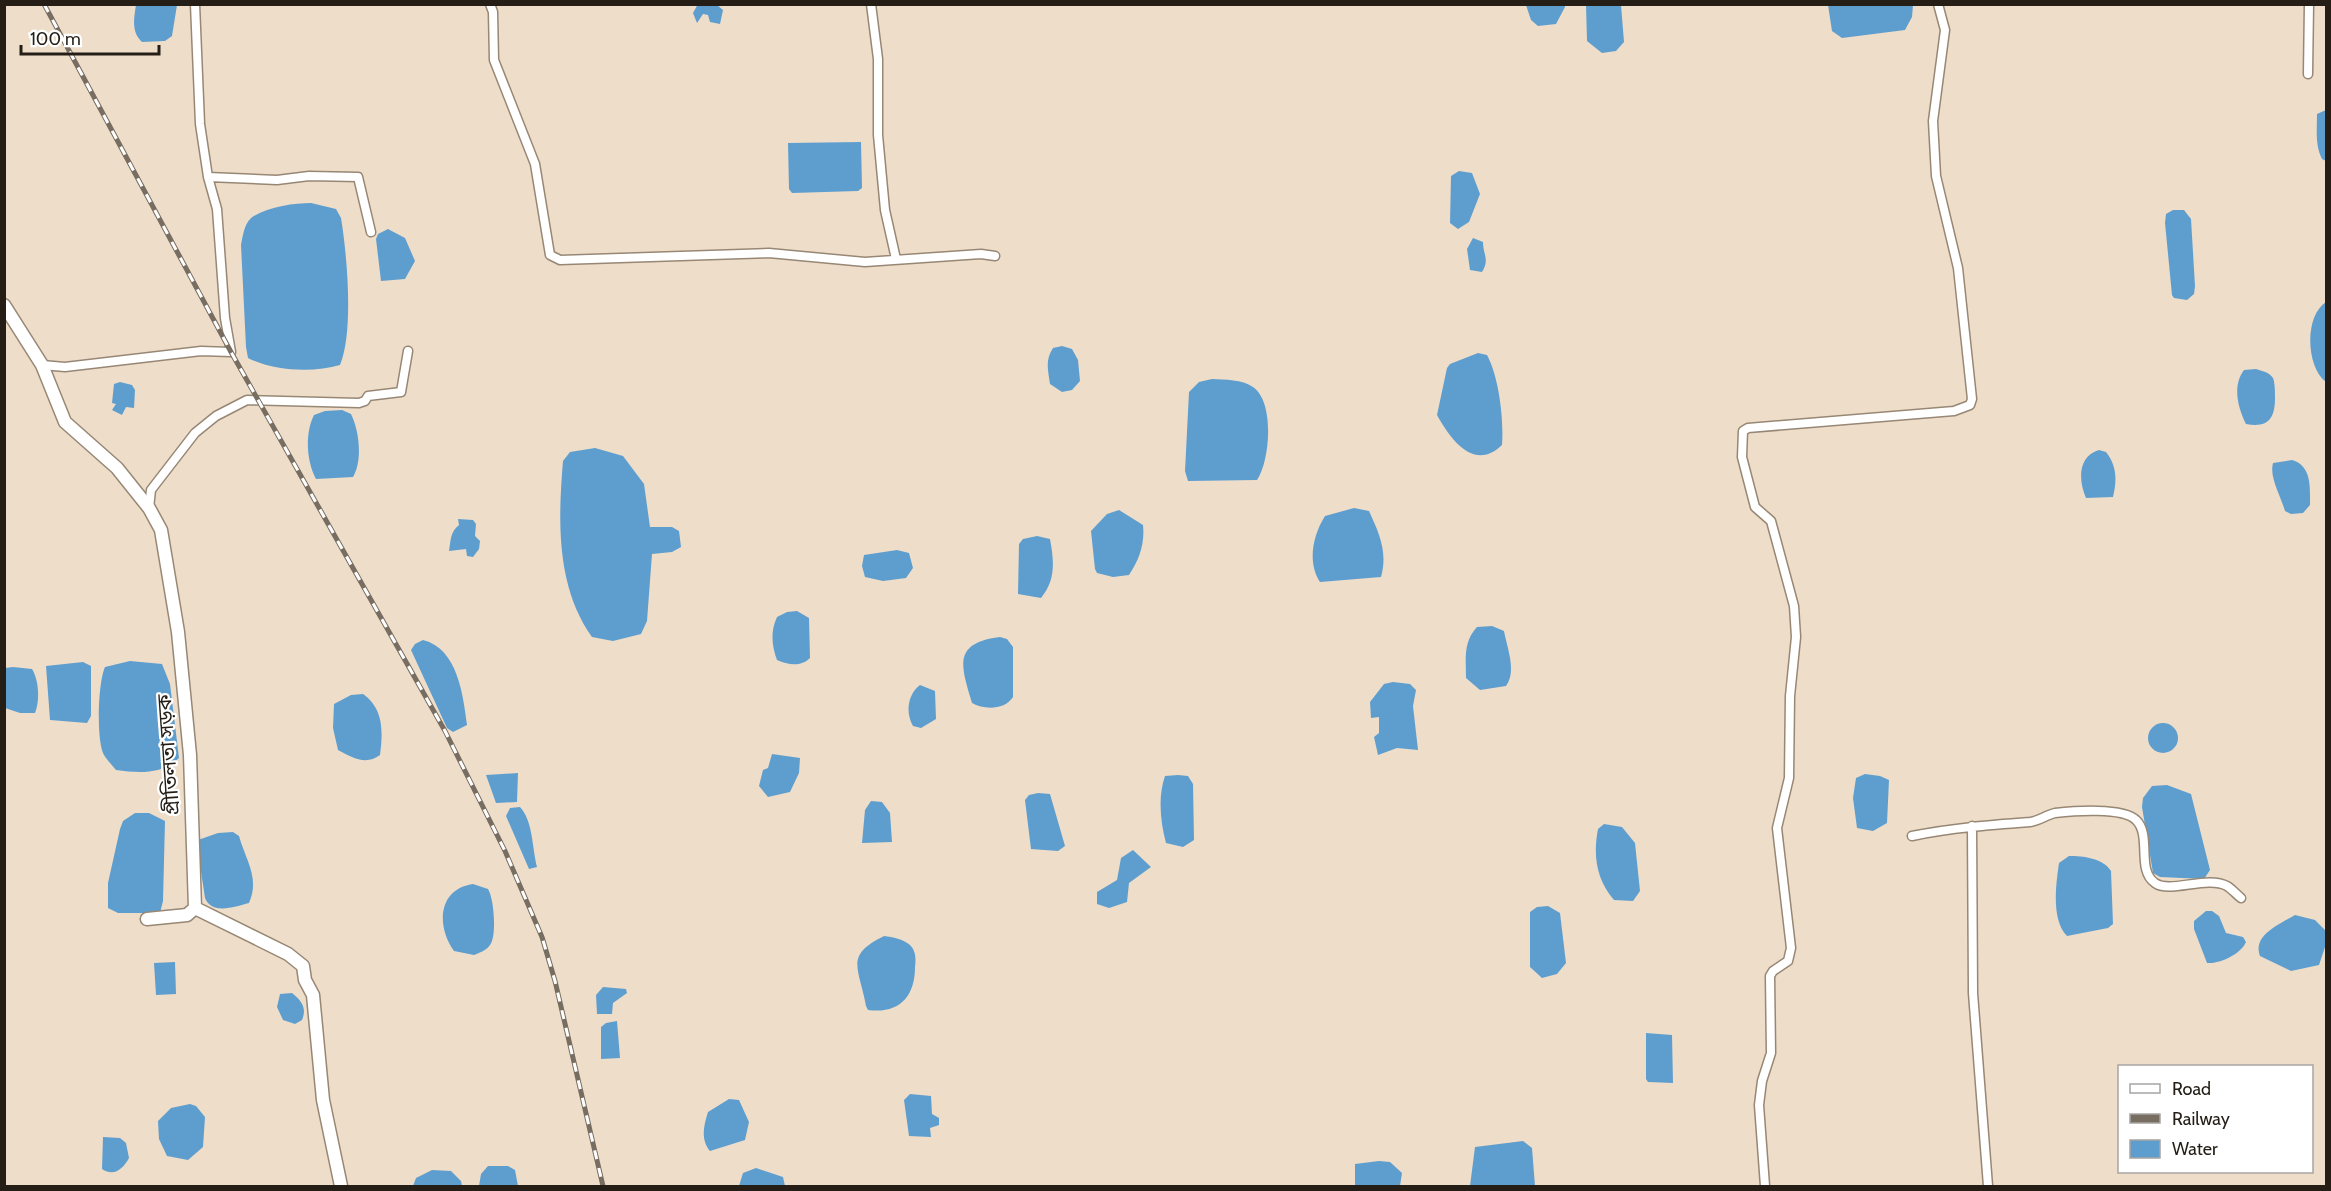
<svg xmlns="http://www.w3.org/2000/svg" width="2331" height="1191" font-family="Cabin,'Noto Sans Bengali',sans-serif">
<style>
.water{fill:#5e9ecf}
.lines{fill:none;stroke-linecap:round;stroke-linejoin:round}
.street-casing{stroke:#978775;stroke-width:11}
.secondary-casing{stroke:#978775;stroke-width:15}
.street{stroke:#fff;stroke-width:8}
.secondary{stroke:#fff;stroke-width:12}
.rail-casing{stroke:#776d61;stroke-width:5}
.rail{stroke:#fff;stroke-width:3;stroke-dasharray:9;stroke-linecap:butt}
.labels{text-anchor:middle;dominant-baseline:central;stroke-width:4.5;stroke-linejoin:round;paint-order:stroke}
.street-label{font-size:20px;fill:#241e17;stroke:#fff}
</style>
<rect width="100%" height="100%" fill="#eeddc9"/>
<!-- water -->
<path class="water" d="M698 4 717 5 723 10 720 24 710 22 708 15 703 14 697 23 693 13Z
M136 5H177L172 36 165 41 142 42C131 32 134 18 136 5Z
M1526 5H1565V7L1556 24 1538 26 1531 20Z
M1586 5H1621L1624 42 1616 51 1602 53 1587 41Z
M1828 5H1913L1912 17 1905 30 1842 38 1832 31Z
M2326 110V161L2322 159C2315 145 2317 130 2317 114Z
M861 142 862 188 858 191 792 193 789 189 788 143Z
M1459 171 1472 173 1480 194 1469 222 1458 229 1450 223 1451 176Z
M311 203 336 209 341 218C347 254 354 332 340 365 313 373 273 371 248 358L246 347 241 245C243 235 244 225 251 218 266 207 294 203 311 203Z
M2173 210H2184L2191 219 2195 286 2194 294 2187 300 2174 298 2172 295 2165 223 2166 214Z
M388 229 405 238 415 261 405 279 381 281 376 239 378 234Z
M1473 238 1483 242C1483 255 1490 259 1482 272L1470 270 1467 249Z
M2326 302V382C2306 367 2304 316 2326 302Z
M1062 346 1072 349 1078 360 1080 381 1072 390 1062 392 1050 384C1048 370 1045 360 1053 348Z
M1478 353 1487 355C1499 377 1504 420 1502 445 1474 472 1451 440 1437 415L1447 368 1450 364Z
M2256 369C2262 371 2269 372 2273 378 2275 383 2275 392 2275 398 2275 419 2268 428 2246 424 2238 408 2232 386 2244 370Z
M1212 379C1225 380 1242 379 1253 387 1275 402 1270 461 1257 480L1188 481 1185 471 1189 392 1199 382Z
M120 382 132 385 135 390 134 408 126 407 122 415 112 410 116 404 112 403 114 384Z
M342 410 351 414C359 430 363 460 353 477L316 479C306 460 305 433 314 415L325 411Z
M595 448 623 456 644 484 650 527H672L679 531 681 547 672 552 652 554 647 621 641 634 613 641 592 637C556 586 558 521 563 461L570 452Z
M2099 450 2106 452C2117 466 2117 480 2113 497L2086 498C2078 480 2078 456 2099 450Z
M2292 460C2312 466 2310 487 2310 505L2303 513 2291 514 2285 511C2281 496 2269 477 2273 463Z
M1354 508 1369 511C1379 533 1388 552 1381 577L1320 582C1307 562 1313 535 1325 516Z
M1119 510 1143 525C1145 544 1139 560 1129 575L1113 577 1097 573 1095 569 1091 531 1107 514Z
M458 519 473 520 476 524 475 536 480 541 479 549 473 557 467 556 466 549 449 551C451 540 450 532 459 525Z
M1037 536 1050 539C1054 561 1056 580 1041 598L1018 594 1019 544 1023 539Z
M897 550 909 553 913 568 906 578 883 581 865 577 862 566 864 555Z
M797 611 809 618 810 658C801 667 788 665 777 660 772 646 770 632 777 617L787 612Z
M1492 626 1504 631C1507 648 1517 671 1506 686L1480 690 1466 678C1466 659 1463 642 1477 627Z
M1000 637 1007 639 1013 647V697C1005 710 984 710 972 703 961 666 952 643 1000 637Z
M423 640C458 649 463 695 467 725L453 732 447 728 411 650 415 644Z
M130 661 162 664 170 684 179 758C161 775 139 773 116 770 112 765 107 760 104 755 96 741 98 682 105 667Z
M83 662 91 666V716L87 723 50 720 46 666Z
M13 667 32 669C39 680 40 701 35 713H20L5 708V668Z
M1393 682 1410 684 1416 690 1413 706 1418 750 1397 748 1378 755 1374 737 1379 733V717L1371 718 1370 702 1384 684Z
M920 685 935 691 936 719 921 728 913 726C905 712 908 694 920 685Z
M363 694C384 709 383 732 380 755 366 766 351 757 338 750L333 728 334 704 351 695Z
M2148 738a15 15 0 1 1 30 0a15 15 0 1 1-30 0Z
M772 754 800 758 799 773 790 792 768 797 759 786 763 770 768 768Z
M518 773 517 802 496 803 486 775Z
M1865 774 1880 776 1889 780 1887 823 1873 831 1857 828 1853 798 1856 778Z
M1178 775 1188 776 1193 784 1194 840 1183 847 1166 843C1160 821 1158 796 1165 776Z
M2167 785 2191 794 2210 870 2204 879 2160 877 2153 873 2142 807 2143 798 2152 786Z
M1038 793 1050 794 1065 846 1058 851 1031 849 1025 800 1029 795Z
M871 801 882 802 890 813 892 842 862 843 865 810Z
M520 807C533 821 532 847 537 867L529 869 506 816 510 808Z
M135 813H149L165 821 163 901 160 913H118L108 908V883L120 829 123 821Z
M1604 824 1622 827 1635 843 1640 891 1633 901 1614 900C1596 879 1593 855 1598 829Z
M233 832 239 836C246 861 260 878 249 903 234 907 212 915 205 898L197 845 198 840 218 833Z
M1133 850 1151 867 1129 883 1127 902 1109 908 1097 904V892L1117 880 1121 858Z
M2069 856C2083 856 2103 858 2111 871L2113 924 2108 928 2067 936C2051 920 2056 884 2059 863Z
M473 884 488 889C494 898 497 936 490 945 487 950 479 953 474 955L454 951C436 926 438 889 473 884Z
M1548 906 1560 913 1566 963 1557 974 1542 978 1530 967V912L1537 907Z
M2206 911H2212L2219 916 2226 933 2243 937 2246 942C2241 954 2220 964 2207 963L2194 929V921Z
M2295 915 2315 920 2326 931V944L2319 965 2291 971 2260 956C2252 935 2280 924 2295 915Z
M884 936C893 937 903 939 910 945 916 951 916 959 915 967 915 997 899 1014 868 1010L866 1006C859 967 844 956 884 936Z
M175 962 176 994 156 995 154 963Z
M603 987 626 989 627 993 613 1003 612 1014H597L596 995Z
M292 993C302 1001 307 1008 302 1020L295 1024 283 1020 277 1007 280 994Z
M617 1021 620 1058 601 1059V1027L606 1023Z
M1646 1033 1672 1035 1673 1083 1648 1082 1646 1079Z
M910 1094 931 1096 932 1114 939 1118V1125L930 1128 931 1137 909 1136 904 1100Z
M729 1099 739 1100 749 1122 745 1140 710 1151C700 1139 704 1125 708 1112Z
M190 1104 196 1106 205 1117 203 1147 188 1160 167 1156 159 1139 158 1121 171 1108Z
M103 1137 120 1138 126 1143 129 1158C123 1169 114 1177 102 1169Z
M1523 1141 1532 1148 1535 1186H1470L1475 1147Z
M1379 1161 1390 1162 1402 1173 1400 1186H1355V1164Z
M488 1166H508L515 1170 518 1186H479L481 1174Z
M756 1168 783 1177 785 1186H739L743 1173Z
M432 1170 451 1171 461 1181 462 1186H413L416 1178Z"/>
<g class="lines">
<!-- street casing -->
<g class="street-casing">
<path id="street" d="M490 4 493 12 494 60 535 164 550 255 560 260 769 253 865 262 981 254 995 256
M871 4 878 59V135L885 210 896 259
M2308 74 2309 4
M208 177 277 180 309 176 358 177 371 232
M42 365 65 367 201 351 231 352 225 318 217 209 208 177 200 124 195 4
M149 508 151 490 195 433 216 416 247 400 359 403 365 401 368 396 401 392 408 351
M1972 826 1973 993 1988 1186
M1912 836C1951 828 1990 825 2030 822 2039 821 2046 815 2055 813 2073 811 2123 807 2136 820 2152 835 2136 870 2155 883 2170 894 2207 875 2227 886 2232 889 2236 894 2241 898
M1765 1186 1759 1105 1762 1081 1771 1053 1770 976 1773 971 1788 961 1791 948 1777 828 1789 778 1790 696 1796 637 1794 606 1771 521 1755 507 1742 457 1743 431 1748 428 1954 411 1970 405 1972 399 1958 268 1936 176 1933 121 1945 30 1938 4"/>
</g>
<!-- secondary casing -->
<g class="secondary-casing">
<path id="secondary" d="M4 305 42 365 65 422 117 468 149 508 161 530 178 632 190 755 195 908 288 954 303 966 305 980 313 995 323 1100 341 1186
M147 919 187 915 195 908"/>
</g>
<!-- street -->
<use href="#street" class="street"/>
<!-- secondary -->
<use href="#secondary" class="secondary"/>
<!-- rail casing -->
<g class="rail-casing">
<path id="rail" d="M44 4 231 352 445 731 505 851 542 937 555 981 603 1186"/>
</g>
<!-- rail -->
<use href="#rail" class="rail"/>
</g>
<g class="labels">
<!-- street labels -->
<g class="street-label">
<text transform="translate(168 755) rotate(-94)">প্রীতিলতা সড়ক</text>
</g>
</g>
<!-- border -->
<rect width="2331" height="1191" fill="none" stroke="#241e17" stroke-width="12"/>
<!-- legend -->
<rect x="2118" y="1065" width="195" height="108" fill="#ffffff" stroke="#a7a5a2" stroke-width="1.5"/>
<rect x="2130" y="1084" width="30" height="9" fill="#ffffff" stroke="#a7a5a2" stroke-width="1.5"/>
<text x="2172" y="1095" font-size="18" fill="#241e17">Road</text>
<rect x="2130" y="1114" width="30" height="9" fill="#776d61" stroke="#a7a5a2" stroke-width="1.5"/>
<text x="2172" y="1125" font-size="18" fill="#241e17">Railway</text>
<rect x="2130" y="1140" width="30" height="18" fill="#5e9ecf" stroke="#a7a5a2" stroke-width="1.5"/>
<text x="2172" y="1155" font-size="18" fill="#241e17">Water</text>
<!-- scale -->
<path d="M21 45v9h138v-9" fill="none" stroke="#241e17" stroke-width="3"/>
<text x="30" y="45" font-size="18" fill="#241e17" stroke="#ffffff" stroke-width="4.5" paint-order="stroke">100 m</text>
</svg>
